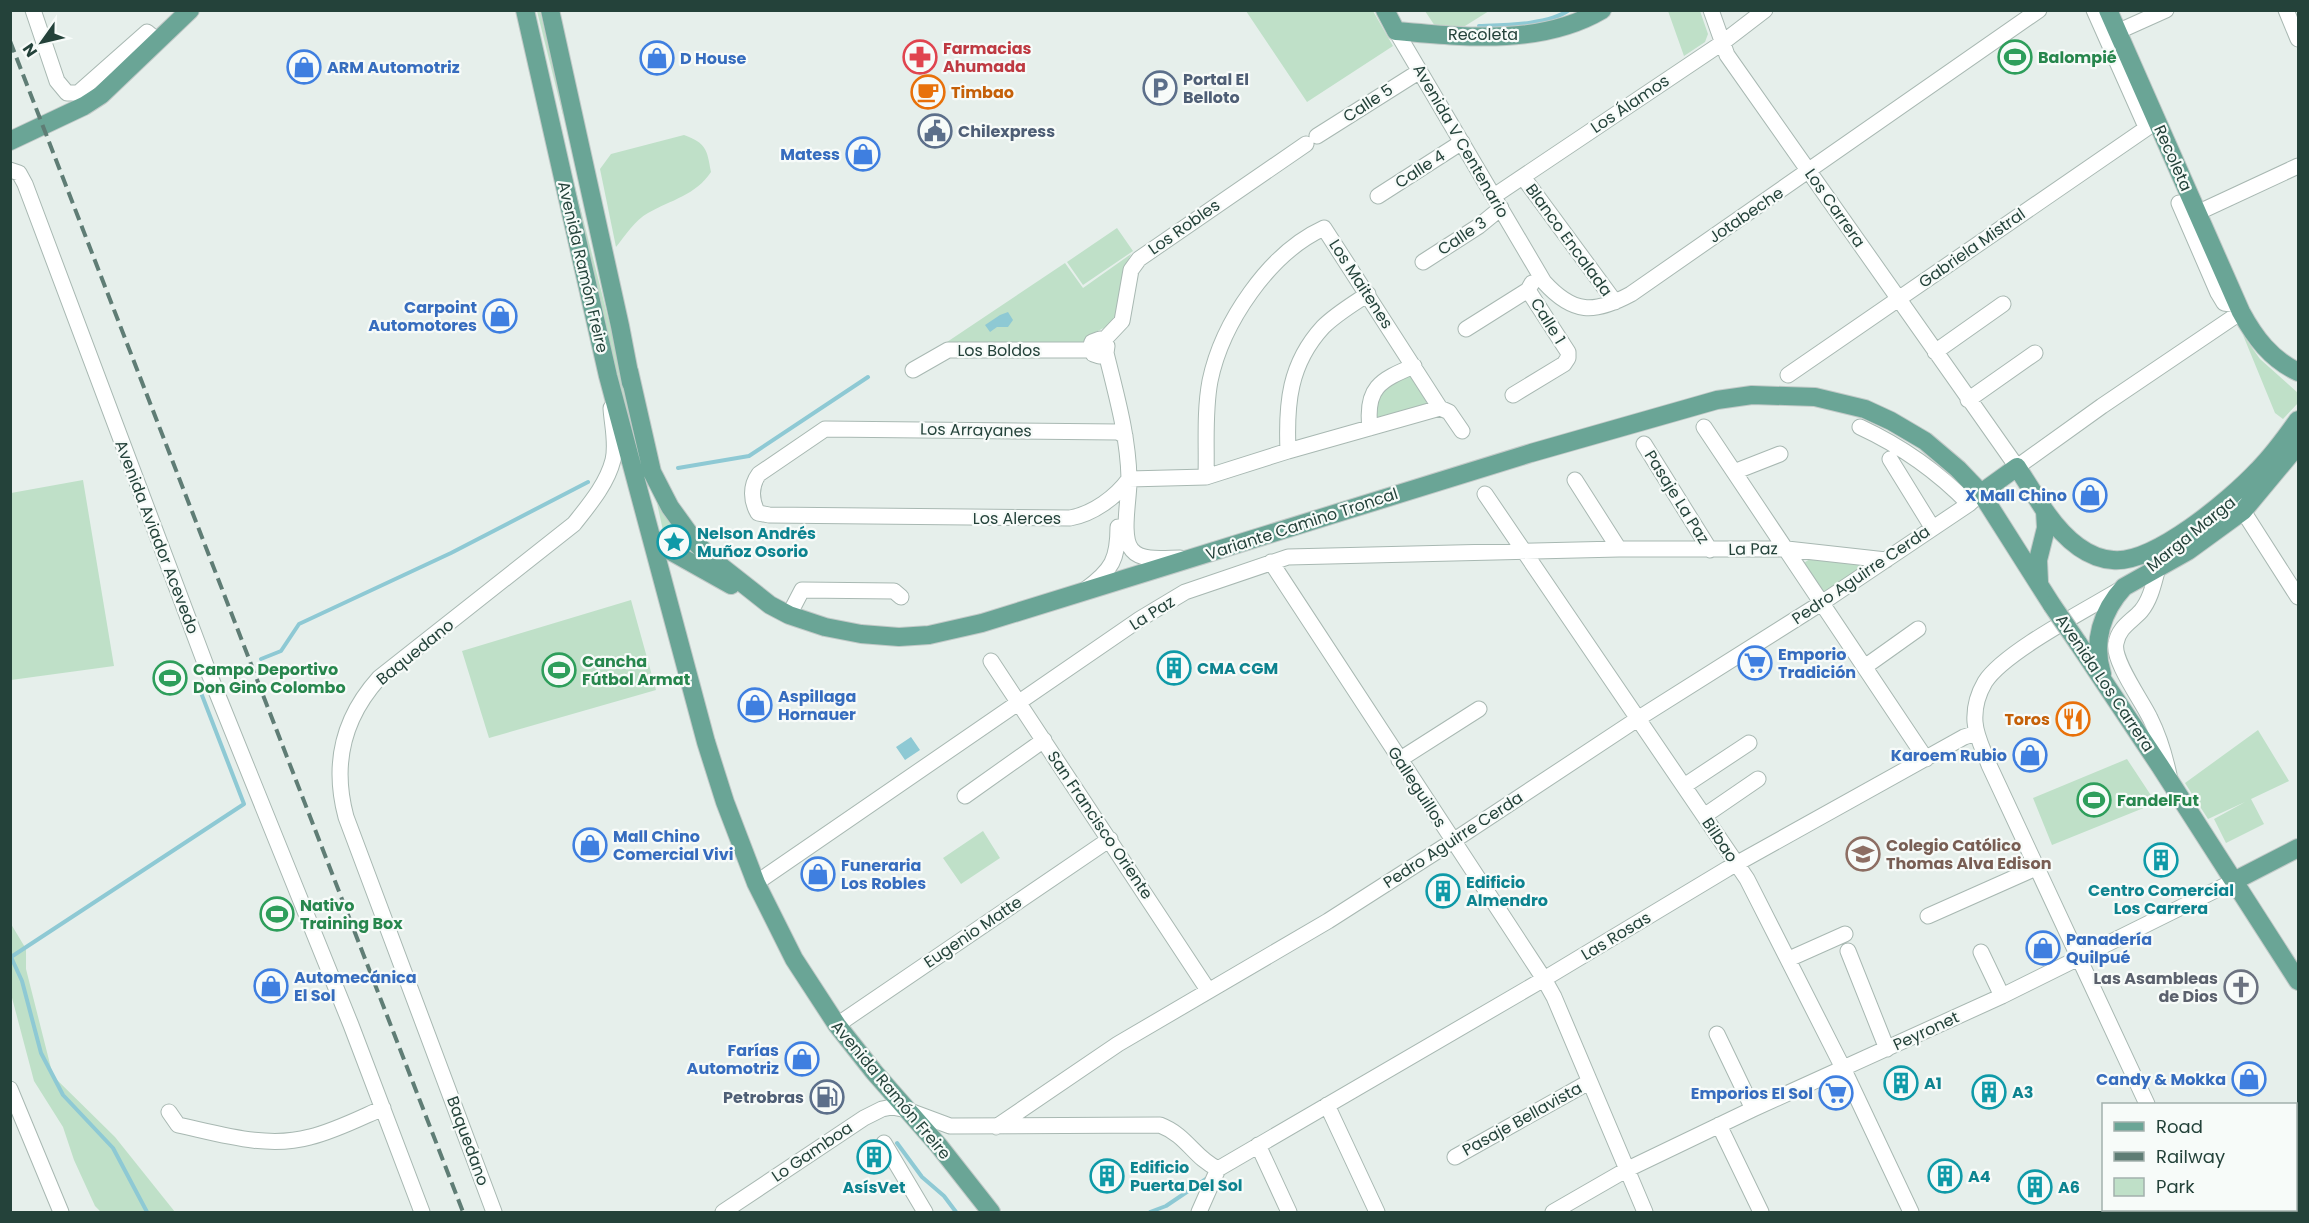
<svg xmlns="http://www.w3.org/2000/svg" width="2309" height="1223" font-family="Poppins,sans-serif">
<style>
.green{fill:#bfe0c8}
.water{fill:#8ec9d4}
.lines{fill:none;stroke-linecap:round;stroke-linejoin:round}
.stream{stroke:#8ec9d4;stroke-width:4}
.minor-casing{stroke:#a8b8b2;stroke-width:17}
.major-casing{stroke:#c2cac8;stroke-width:20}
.minor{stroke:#fff;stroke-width:15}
.major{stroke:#6aa596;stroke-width:18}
.rail{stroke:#5f7d75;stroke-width:4;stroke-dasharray:12 6;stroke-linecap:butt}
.major-bridge-casing{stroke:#c2cac8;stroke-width:20;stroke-linecap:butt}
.major-bridge{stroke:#6aa596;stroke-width:18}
.labels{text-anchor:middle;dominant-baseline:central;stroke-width:4.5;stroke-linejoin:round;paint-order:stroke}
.street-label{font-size:16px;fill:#24423a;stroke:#f7fbf9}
.health-label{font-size:16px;font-weight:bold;fill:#be3a42;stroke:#f7fbf9;text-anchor:start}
.leisure-label{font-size:16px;font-weight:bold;fill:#27864d;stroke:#f7fbf9;text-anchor:start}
.shop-label{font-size:16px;font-weight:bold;fill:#366cbe;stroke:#f7fbf9;text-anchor:start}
.service-label{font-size:16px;font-weight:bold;fill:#4e5e75;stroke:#f7fbf9;text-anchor:start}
.food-label{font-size:16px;font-weight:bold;fill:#c56008;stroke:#f7fbf9;text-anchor:start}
.culture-label{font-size:16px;font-weight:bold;fill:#0d838f;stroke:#f7fbf9;text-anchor:start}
.education-label{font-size:16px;font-weight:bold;fill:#785e54;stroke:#f7fbf9;text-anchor:start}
.worship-label{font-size:16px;font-weight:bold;fill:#5b616d;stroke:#f7fbf9;text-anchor:end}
</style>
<rect width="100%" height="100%" fill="#e6efeb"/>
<!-- green -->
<path class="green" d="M537 11H540L565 114 563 115Z
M1246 11H1373L1393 46 1307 102Z
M1425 11H1489L1465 26H1435Z
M1668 11H1700L1708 34 1705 42 1684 56Z
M684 135C706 143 707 149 711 172 696 195 671 200 648 213 635 220 625 236 616 247L600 169 611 154Z
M569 175H572L628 397 635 440 631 441Z
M1117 228 1133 251 1083 285 1067 262Z
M1131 254C1127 263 1123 271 1122 280 1120 292 1121 306 1115 317 1108 331 1091 330 1083 342H947L1065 263 1083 288Z
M2243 335 2260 359 2298 393V403L2283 419 2275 413Z
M1409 376C1423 384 1425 393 1428 408L1378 422 1375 418C1377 393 1386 383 1409 376Z
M83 480 114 666 11 680V493Z
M657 503 699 559 665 540Z
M1811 558 1862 561 1864 567 1824 593 1804 563Z
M631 600 656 690 489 738 462 651Z
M2258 730 2289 781 2251 799 2264 824 2226 843 2214 819 2245 802 2208 819 2185 783Z
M2127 759 2156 803 2052 845 2033 798Z
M983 831 1000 858 961 884 943 858Z
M11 924 26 949V969L53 1076 115 1137 175 1212H101L95 1206 74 1160 63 1127 34 1081 11 994Z"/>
<!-- water -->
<path class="water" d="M1008 312 1013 320 1008 327H997L990 332 985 325 1000 315Z
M911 737 920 750 905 760 896 747Z"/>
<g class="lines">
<!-- stream -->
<path class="stream" d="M1479 26C1505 25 1548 25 1569 10
M678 468 749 456 868 377
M261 659 281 651 299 624 451 553 588 482
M222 674 236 668
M11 957 244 804 198 685
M11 957 22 981 41 1053 63 1095 113 1148 147 1212
M897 1143 922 1177 944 1196 956 1212
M1150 1212 1166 1206 1206 1179"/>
<!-- minor casing -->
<g class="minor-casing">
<path id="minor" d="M33 10 57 81 67 93H78L147 32 158 41
M1711 10 1727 55 2017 467 2102 406 2241 312
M2094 10 2146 127
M2286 10 2298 39
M1396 31 1544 282C1573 314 1594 314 1631 294L2039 10
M2117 32 2166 10
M1317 136 1420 71
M10 170 19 173 25 184 208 671 351 1025 422 1212
M1523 177 1615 302
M1378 196 1462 142
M1494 196 1722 43 1765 10
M2179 203 2218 293 2224 303 2238 305
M2197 213 2298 166
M1423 262 1479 226 1501 208
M1466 329 1528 290 1532 283
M1104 340 1122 321 1131 270 1139 259 1306 144
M1935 352 2003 304
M1106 353 1099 356 1093 354 1090 348 1092 342 1100 339 1107 346 1106 353C1116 394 1128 435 1129 478 1130 496 1120 537 1132 550 1142 562 1166 558 1180 558
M913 370 948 350H1085L1090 348
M1788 375 2157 121
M1513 395 1564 364 1568 358V352L1528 290
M1968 400 2035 353
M1704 427 1926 759
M1860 427C1901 446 1937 471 1969 504
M1370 428C1365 388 1380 380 1414 366
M1125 436 1118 432 825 429 759 474C750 486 751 501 758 513L769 515 1070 518C1093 514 1116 497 1129 479L1206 477 1288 451 1440 408
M1644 444 1710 550
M1288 451C1286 404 1289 364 1323 327 1336 314 1353 304 1368 294
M1890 459 1932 527
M1734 472 1780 454
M1206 477C1207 446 1204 413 1210 381 1222 323 1269 253 1324 228L1440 408 1449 412 1462 431
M1575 480 1619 549
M1485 494 1747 879 1843 1068 1911 1212
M2247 500 2243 511 2298 597
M1271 562 1544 979 1554 997 1645 1212
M2158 568C2154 582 2151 599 2141 611 2131 622 2119 627 2116 643 2112 660 2142 701 2150 718 2159 736 2165 756 2169 775
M1086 589C1112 570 1118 559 1118 527
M2121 589C2088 609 2004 652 1985 682 1978 694 1974 708 1975 722 1976 737 1984 751 1989 765L2147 1104
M789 615 802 590 894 591 901 597
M991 661 1208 990
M1866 666 1918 629
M1399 760 1479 709
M1684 786 1749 743
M965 796 1044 740
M1704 816 1758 779
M756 883 1140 619 1185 592 1288 557 1619 549H1787L1886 560
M1928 916 2036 868
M1848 951 1887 1049
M1981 952 2002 996
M1789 959 1845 934
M837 1025 1110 839
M1717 1034 1753 1109
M10 1089 61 1212
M1327 1105 1377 1212
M169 1112 178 1125C220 1134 267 1149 310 1137 335 1131 360 1118 383 1108
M1719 1125 1761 1212
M996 1127 1118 1044 1328 921 1453 841 1639 718 1823 602 1969 504 1981 493
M884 1143 925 1212
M1258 1145 1289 1212
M1455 1157 1589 1082
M2296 1171 2298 1170
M494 1212 346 817C332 765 343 718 379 678L574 524C589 505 607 484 613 460 617 443 612 425 611 408
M723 1212 864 1118 882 1109 892 1107 907 1110 950 1126 1160 1125C1188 1136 1193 1157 1218 1169
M1199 1212 1218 1169 1544 979 1727 869 1964 737 1977 733
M1553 1212 1626 1170 1753 1109 2002 996 2234 881
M2199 1212 2204 1210"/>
</g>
<!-- major casing -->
<g class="major-casing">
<path id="major" d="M525 10 608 376 706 742 725 802 756 883 794 959 837 1025 874 1072 939 1146 991 1212
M550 10 620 326 631 383
M1385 10 1396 31C1463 37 1541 46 1602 10
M2108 10 2241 312C2255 338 2271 359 2298 372
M10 141 84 106 101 95 190 10
M629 371 652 472 670 507 696 543 713 560 770 605 789 615 825 627 861 634 899 637 929 635 982 623 1531 453 1717 400 1752 395 1815 397 1865 409 1891 421 1925 441 1958 469 1981 493 2052 605
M1981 493 2017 467 2045 511 2046 528 2038 560 2039 582
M2045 511C2061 534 2084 558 2113 560 2154 564 2231 499 2258 470 2273 455 2286 437 2298 420
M655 544 665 548 731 585
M2078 643 2160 766 2298 981
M2102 674C2092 642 2102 611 2124 587L2188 551 2243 511 2298 445
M2234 881 2298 848"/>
</g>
<!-- minor -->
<use href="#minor" class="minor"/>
<!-- major -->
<use href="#major" class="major"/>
<!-- rail -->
<path class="rail" d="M10 41 463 1212"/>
<!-- major-bridge casing -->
<g class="major-bridge-casing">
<path id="major-bridge" d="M2052 605 2078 643"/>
</g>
<!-- major-bridge -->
<use href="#major-bridge" class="major-bridge"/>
</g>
<!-- icons -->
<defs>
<g id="pharmacy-ring" transform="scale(1.725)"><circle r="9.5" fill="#f7fbf9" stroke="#e0444e" stroke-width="1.5"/><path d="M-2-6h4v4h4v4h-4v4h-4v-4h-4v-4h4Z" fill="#e0444e"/></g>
<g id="stadium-ring" transform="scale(1.725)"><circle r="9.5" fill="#f7fbf9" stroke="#2e9e5b" stroke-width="1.5"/><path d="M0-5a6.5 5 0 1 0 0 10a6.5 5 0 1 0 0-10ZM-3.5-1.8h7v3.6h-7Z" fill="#2e9e5b"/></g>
<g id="shop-ring" transform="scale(1.725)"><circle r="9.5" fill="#f7fbf9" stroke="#3f7fe0" stroke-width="1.5"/><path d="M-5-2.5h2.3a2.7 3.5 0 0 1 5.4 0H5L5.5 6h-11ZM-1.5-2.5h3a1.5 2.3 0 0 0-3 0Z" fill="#3f7fe0"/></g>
<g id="parking-ring" transform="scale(1.725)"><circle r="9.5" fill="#f7fbf9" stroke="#5c6f8a" stroke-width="1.5"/><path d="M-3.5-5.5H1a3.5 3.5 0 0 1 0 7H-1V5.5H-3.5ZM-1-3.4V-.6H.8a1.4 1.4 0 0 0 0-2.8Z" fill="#5c6f8a"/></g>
<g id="cafe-ring" transform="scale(1.725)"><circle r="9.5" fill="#f7fbf9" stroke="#e8710a" stroke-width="1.5"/><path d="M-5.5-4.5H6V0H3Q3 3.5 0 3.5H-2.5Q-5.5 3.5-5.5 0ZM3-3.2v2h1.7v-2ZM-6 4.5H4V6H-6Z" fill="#e8710a"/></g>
<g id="civic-ring" transform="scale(1.725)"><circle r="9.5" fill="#f7fbf9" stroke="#5c6f8a" stroke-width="1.5"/><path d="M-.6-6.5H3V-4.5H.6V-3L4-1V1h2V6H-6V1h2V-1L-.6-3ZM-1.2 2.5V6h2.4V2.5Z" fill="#5c6f8a"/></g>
<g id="sight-ring" transform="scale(1.725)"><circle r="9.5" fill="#f7fbf9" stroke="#0f9aa8" stroke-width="1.5"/><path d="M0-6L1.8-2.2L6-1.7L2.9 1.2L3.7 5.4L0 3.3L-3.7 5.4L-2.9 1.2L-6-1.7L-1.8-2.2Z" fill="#0f9aa8"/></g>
<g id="supermarket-ring" transform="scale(1.725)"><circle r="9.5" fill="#f7fbf9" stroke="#3f7fe0" stroke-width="1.5"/><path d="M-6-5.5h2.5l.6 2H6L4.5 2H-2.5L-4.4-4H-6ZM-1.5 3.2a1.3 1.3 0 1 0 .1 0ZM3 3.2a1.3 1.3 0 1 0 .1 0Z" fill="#3f7fe0"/></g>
<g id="building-ring" transform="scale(1.725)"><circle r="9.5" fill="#f7fbf9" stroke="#0f9aa8" stroke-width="1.5"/><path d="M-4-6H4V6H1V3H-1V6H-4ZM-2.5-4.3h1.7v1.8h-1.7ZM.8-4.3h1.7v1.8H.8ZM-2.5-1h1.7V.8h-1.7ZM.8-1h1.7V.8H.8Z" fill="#0f9aa8"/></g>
<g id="restaurant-ring" transform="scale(1.725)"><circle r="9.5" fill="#f7fbf9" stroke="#e8710a" stroke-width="1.5"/><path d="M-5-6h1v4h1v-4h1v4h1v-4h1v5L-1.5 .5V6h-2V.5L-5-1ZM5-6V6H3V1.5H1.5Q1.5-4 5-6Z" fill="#e8710a"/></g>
<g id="school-ring" transform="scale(1.725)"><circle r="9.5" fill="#f7fbf9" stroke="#8d6e63" stroke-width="1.5"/><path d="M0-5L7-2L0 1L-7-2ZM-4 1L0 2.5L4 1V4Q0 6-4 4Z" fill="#8d6e63"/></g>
<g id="church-ring" transform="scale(1.725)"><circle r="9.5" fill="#f7fbf9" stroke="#6b7280" stroke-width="1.5"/><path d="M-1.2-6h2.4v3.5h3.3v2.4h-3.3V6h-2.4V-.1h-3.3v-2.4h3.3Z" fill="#6b7280"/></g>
<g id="fuel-ring" transform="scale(1.725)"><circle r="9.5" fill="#f7fbf9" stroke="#5c6f8a" stroke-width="1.5"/><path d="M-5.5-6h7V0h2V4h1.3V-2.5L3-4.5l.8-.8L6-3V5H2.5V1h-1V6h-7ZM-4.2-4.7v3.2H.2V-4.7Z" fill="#5c6f8a"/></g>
</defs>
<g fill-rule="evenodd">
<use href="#pharmacy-ring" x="920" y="57"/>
<use href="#stadium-ring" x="2015" y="57"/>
<use href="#shop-ring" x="657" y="58"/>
<use href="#shop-ring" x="304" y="67"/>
<use href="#parking-ring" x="1160" y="88"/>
<use href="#cafe-ring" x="928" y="92"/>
<use href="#civic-ring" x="935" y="131"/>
<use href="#shop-ring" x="863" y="154"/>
<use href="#shop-ring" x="500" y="316"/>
<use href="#shop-ring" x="2090" y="495"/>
<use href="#sight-ring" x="674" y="542"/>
<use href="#supermarket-ring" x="1755" y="663"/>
<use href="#building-ring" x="1174" y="668"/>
<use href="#stadium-ring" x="559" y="670"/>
<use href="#stadium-ring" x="170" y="678"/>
<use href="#shop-ring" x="755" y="705"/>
<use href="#restaurant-ring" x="2073" y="719"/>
<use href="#shop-ring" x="2030" y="755"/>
<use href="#stadium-ring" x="2094" y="800"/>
<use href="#shop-ring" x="590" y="845"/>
<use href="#school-ring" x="1863" y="854"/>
<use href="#building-ring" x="2161" y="860"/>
<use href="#shop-ring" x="818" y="874"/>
<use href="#building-ring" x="1443" y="891"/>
<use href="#stadium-ring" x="277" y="914"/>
<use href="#shop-ring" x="2043" y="948"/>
<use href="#shop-ring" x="271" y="986"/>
<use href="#church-ring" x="2241" y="987"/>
<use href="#shop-ring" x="802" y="1059"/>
<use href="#shop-ring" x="2249" y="1079"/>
<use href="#building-ring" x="1901" y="1083"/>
<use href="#building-ring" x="1989" y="1092"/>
<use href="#supermarket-ring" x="1836" y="1093"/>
<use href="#fuel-ring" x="827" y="1097"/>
<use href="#building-ring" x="874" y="1157"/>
<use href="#building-ring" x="1107" y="1176"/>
<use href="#building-ring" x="1945" y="1176"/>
<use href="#building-ring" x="2035" y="1187"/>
</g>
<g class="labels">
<!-- street labels -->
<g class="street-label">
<text x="1483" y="34">Recoleta</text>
<text transform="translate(1368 103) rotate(-33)">Calle 5</text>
<text transform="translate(1630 104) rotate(-34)">Los Álamos</text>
<text transform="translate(1461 141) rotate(60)">Avenida V Centenario</text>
<text transform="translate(2173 158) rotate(66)">Recoleta</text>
<text transform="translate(1420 169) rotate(-33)">Calle 4</text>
<text transform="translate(1835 208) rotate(55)">Los Carrera</text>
<text transform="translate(1746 215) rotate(-34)">Jotabeche</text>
<text transform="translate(1184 227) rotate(-35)">Los Robles</text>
<text transform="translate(1462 236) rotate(-34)">Calle 3</text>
<text transform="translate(1569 240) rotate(54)">Blanco Encalada</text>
<text transform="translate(1972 248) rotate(-35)">Gabriela Mistral</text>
<text transform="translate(583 267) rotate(77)">Avenida Ramón Freire</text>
<text transform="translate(1361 284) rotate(57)">Los Maitenes</text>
<text transform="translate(1548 321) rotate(58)">Calle 1</text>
<text x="999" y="350">Los Boldos</text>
<text transform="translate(976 430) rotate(1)">Los Arrayanes</text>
<text transform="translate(1677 497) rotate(58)">Pasaje La Paz</text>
<text x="1017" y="518">Los Alerces</text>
<text transform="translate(1302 524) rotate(-18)">Variante Camino Troncal</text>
<text transform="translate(2191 534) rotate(-39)">Marga Marga</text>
<text transform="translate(157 537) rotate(69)">Avenida Aviador Acevedo</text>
<text transform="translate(1753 549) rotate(-1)">La Paz</text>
<text transform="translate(1861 575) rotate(-34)">Pedro Aguirre Cerda</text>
<text transform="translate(1152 613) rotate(-32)">La Paz</text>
<text transform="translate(415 652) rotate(-39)">Baquedano</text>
<text transform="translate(2105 683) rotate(56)">Avenida Los Carrera</text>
<text transform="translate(1417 787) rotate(57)">Galleguillos</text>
<text transform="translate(1100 825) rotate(56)">San Francisco Oriente</text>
<text transform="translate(1453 840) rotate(-33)">Pedro Aguirre Cerda</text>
<text transform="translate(1720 840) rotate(56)">Bilbao</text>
<text transform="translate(973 932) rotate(-34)">Eugenio Matte</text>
<text transform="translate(1616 936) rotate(-31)">Las Rosas</text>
<text transform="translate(1926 1031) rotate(-25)">Peyronet</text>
<text transform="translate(891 1090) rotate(50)">Avenida Ramón Freire</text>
<text transform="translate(1522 1119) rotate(-29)">Pasaje Bellavista</text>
<text transform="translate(468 1141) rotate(70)">Baquedano</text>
<text transform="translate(812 1152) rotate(-34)">Lo Gamboa</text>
</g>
<!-- health labels -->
<g class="health-label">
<text x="943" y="48">Farmacias<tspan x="943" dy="18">Ahumada</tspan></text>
</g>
<!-- leisure labels -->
<g class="leisure-label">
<text x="2038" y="57">Balompié</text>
<text x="582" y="661">Cancha<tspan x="582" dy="18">Fútbol Armat</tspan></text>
<text x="193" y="669">Campo Deportivo<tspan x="193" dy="18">Don Gino Colombo</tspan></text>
<text x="2117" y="800">FandelFut</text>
<text x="300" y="905">Nativo<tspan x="300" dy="18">Training Box</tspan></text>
</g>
<!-- shop labels -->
<g class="shop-label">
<text x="680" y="58">D House</text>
<text x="327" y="67">ARM Automotriz</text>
<text x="840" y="154" text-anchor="end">Matess</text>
<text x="477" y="307" text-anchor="end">Carpoint<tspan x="477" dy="18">Automotores</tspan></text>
<text x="2067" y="495" text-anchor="end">X Mall Chino</text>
<text x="1778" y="654">Emporio<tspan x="1778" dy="18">Tradición</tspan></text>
<text x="778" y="696">Aspillaga<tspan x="778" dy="18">Hornauer</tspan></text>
<text x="2007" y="755" text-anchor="end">Karoem Rubio</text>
<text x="613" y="836">Mall Chino<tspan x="613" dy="18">Comercial Vivi</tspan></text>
<text x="841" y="865">Funeraria<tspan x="841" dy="18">Los Robles</tspan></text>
<text x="2066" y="939">Panadería<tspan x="2066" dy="18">Quilpué</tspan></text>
<text x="294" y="977">Automecánica<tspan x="294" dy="18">El Sol</tspan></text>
<text x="779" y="1050" text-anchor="end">Farías<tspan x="779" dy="18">Automotriz</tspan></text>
<text x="2226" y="1079" text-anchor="end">Candy &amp; Mokka</text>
<text x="1813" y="1093" text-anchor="end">Emporios El Sol</text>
</g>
<!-- service labels -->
<g class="service-label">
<text x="1183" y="79">Portal El<tspan x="1183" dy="18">Belloto</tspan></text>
<text x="958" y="131">Chilexpress</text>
<text x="804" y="1097" text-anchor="end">Petrobras</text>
</g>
<!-- food labels -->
<g class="food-label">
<text x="951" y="92">Timbao</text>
<text x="2050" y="719" text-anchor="end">Toros</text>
</g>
<!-- culture labels -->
<g class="culture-label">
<text x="697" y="533">Nelson Andrés<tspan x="697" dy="18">Muñoz Osorio</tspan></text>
<text x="1197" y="668">CMA CGM</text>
<text x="1466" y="882">Edificio<tspan x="1466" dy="18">Almendro</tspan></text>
<text x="2161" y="890" text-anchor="middle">Centro Comercial<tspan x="2161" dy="18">Los Carrera</tspan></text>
<text x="1924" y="1083">A1</text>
<text x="2012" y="1092">A3</text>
<text x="1130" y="1167">Edificio<tspan x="1130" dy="18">Puerta Del Sol</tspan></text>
<text x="1968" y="1176">A4</text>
<text x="874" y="1187" text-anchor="middle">AsísVet</text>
<text x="2058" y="1187">A6</text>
</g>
<!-- education labels -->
<g class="education-label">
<text x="1886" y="845">Colegio Católico<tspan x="1886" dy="18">Thomas Alva Edison</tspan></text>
</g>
<!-- worship labels -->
<g class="worship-label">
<text x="2218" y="978">Las Asambleas<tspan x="2218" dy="18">de Dios</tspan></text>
</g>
</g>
<!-- border -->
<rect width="2309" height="1223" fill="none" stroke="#24423a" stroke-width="24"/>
<!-- legend -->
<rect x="2102" y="1103" width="195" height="108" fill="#f7fbf9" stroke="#a3b1ad" stroke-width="1.5"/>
<rect x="2114" y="1122" width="30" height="9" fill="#6aa596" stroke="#a3b1ad" stroke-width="1.5"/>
<text x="2156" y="1133" font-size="18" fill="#24423a">Road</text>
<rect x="2114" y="1152" width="30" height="9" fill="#5f7d75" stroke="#a3b1ad" stroke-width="1.5"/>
<text x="2156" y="1163" font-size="18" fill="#24423a">Railway</text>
<rect x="2114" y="1178" width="30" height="18" fill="#bfe0c8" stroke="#a3b1ad" stroke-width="1.5"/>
<text x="2156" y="1193" font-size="18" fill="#24423a">Park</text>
<!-- north arrow -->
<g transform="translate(42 42) rotate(236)" stroke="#f7fbf9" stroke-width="4.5" paint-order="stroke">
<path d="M0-4.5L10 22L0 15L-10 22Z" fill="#24423a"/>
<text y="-9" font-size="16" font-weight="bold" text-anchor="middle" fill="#24423a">N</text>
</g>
</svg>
